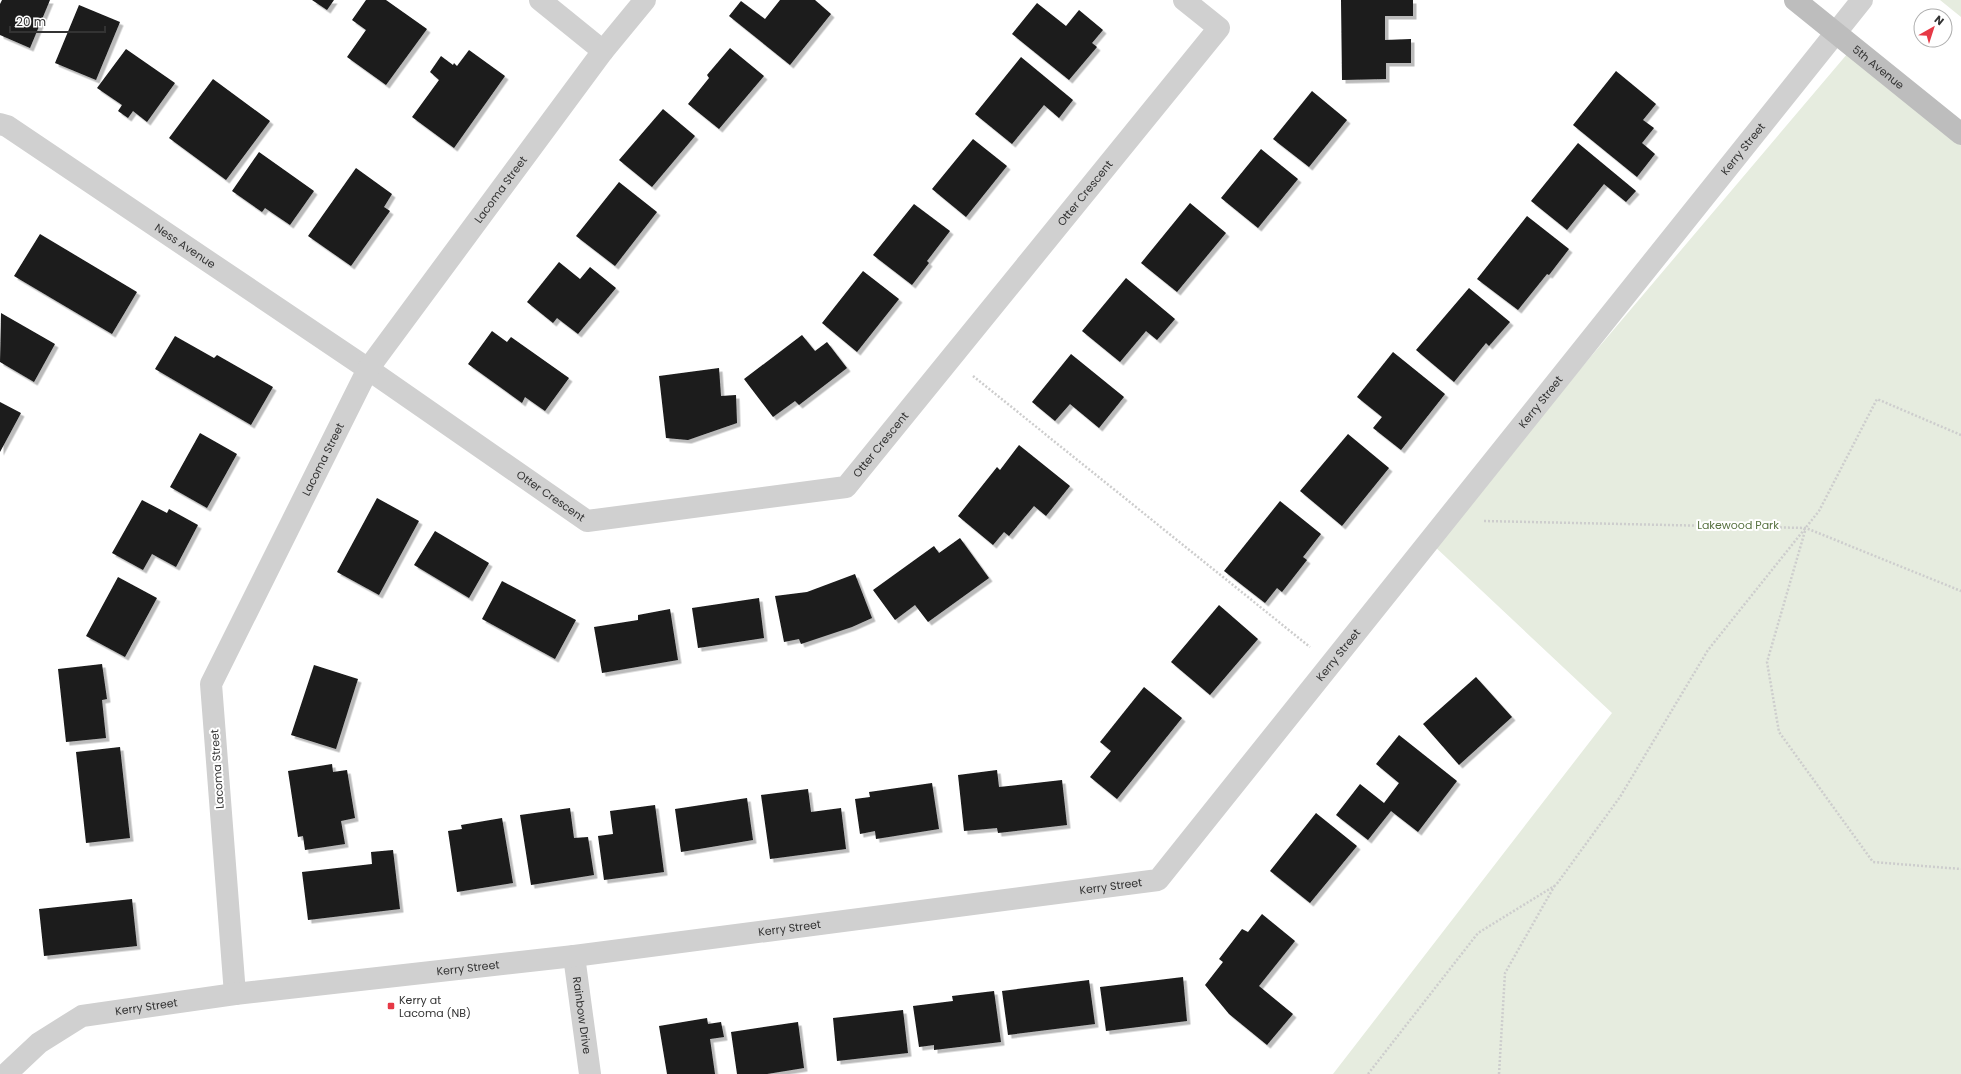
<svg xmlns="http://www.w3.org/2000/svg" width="1961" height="1074" font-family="Poppins,sans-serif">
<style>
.green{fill:#e6ecdf}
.building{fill:#1a1a1a;filter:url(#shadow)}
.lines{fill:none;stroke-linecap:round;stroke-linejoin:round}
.path{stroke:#cdcdcd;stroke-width:2.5;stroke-dasharray:2 2;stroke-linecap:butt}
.minor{stroke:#d0d0d0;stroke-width:22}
.secondary{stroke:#bdbdbd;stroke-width:22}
.poi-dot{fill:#e63946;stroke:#fff;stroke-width:1.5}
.labels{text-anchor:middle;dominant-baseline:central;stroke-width:4;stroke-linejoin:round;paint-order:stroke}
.street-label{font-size:11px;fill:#333;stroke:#fff}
.park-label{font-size:11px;fill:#56703f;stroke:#fff}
.poi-label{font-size:11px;fill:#333;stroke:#fff;text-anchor:start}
</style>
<defs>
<filter id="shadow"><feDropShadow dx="3.5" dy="3.5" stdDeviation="0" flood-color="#0004"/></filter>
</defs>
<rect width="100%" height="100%" fill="#fff"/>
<!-- green -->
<path class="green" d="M1940 0H1961V17Z
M1859 40 1961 123V1074H1333L1612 713 1432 544Z"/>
<!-- building -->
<path class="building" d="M2 0H50L30 48 0 35V4Z
M312 0H334L327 10Z
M366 0H386L427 29 386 85 347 57 366 30 352 20Z
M780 0H815L831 14 790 65 729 16 741 1 765 19Z
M1341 0H1413V16H1385V40L1411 39V63H1386V79L1342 80Z
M1037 3 1066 26 1079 10 1103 30 1092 43 1097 47 1069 80 1012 34Z
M79 5 120 22 96 80 55 63Z
M730 48 764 76 719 129 688 104 709 78 707 75Z
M126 49 175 83 147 122 133 111 128 118 118 111 122 105 97 88Z
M469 50 505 76 454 148 412 117 439 80 430 72 441 56 453 65 454 63 457 66Z
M1021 57 1073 100 1059 118 1044 105 1012 144 975 114Z
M1616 71 1656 104 1643 120 1654 128 1642 143 1655 154 1637 177 1573 125Z
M213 79 270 121 226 180 169 138Z
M1312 91 1347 120 1309 167 1273 139Z
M663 109 695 136 652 187 619 160Z
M973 139 1007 166 966 217 932 189Z
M1578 143 1636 191 1626 202 1604 184 1567 230 1531 201Z
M1261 149 1298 179 1258 228 1221 198Z
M259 152 314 191 290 225 265 208 262 212 232 191Z
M356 168 392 194 384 207 390 211 351 266 308 236Z
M619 182 657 212 615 266 576 236Z
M1190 203 1226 233 1177 292 1141 263Z
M914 204 950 231 927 261 929 263 912 285 873 255Z
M1527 216 1569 249 1549 275 1547 274 1518 310 1477 279Z
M40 234 137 292 112 334 14 276Z
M559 262 580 279 590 267 616 288 578 334 557 318 553 323 527 302Z
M863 271 899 299 857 352 822 323Z
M1126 278 1175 319 1157 340 1146 331 1120 362 1082 331Z
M1469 288 1510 322 1489 346 1486 343 1454 382 1416 350Z
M1 313 55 344 34 382 0 362Z
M492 331 507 342 511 337 569 378 545 411 525 397 522 403 468 364Z
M802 335 815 351 827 342 847 368 799 405 795 401 773 417 744 379Z
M175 336 214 358 217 355 273 387 251 425 155 369Z
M1393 352 1445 394 1401 450 1373 428 1382 417 1357 397Z
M1071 354 1124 397 1099 428 1070 404 1055 421 1032 402Z
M719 368 721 396 736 395 737 423 688 440 666 438 659 376Z
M0 402 21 413 0 452Z
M200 433 237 454 207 508 170 487Z
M1348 434 1389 468 1342 526 1300 491Z
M1019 445 1070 486 1046 516 1034 506 1009 536 1004 532 993 545 958 516 997 467 1000 470Z
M377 498 419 521 379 595 337 572Z
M142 500 167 513 169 509 198 525 176 567 152 554 143 570 112 553Z
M1280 501 1321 534 1303 557 1307 560 1282 592 1277 588 1265 603 1224 571Z
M435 531 489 563 469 598 414 565Z
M960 538 989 578 928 622 915 605 895 620 873 590 934 546 939 553Z
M855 574 872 618 852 627 801 644 799 639 784 642 775 596 807 592Z
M118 577 157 598 125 657 86 636Z
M502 581 576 620 555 659 482 619Z
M759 598 764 638 698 648 692 608Z
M1219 605 1258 639 1210 695 1171 662Z
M670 609 678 660 602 673 594 627 638 620V615Z
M102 664 107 699 102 700 106 738 66 742 58 669Z
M314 665 358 679 336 749 291 735Z
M1476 677 1512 717 1459 765 1423 724Z
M1144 687 1182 718 1117 799 1090 777 1111 751 1100 742Z
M1399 735 1457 781 1418 832 1391 811 1368 840 1336 815 1360 784 1384 803 1399 783 1376 764Z
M120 747 130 838 86 843 76 752Z
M332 764 333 772 347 770 355 818 341 821 345 844 305 850 303 836 298 837 288 771Z
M997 770 999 787 1062 780 1067 825 998 833 997 828 964 831 958 775Z
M932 783 939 829 876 839 875 831 860 834 855 799 870 797 869 792Z
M808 789 811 812 841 808 846 849 770 859 761 795Z
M747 798 753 840 681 852 675 809Z
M655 805 664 872 604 880 598 836 613 834 610 811Z
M570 808 574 838 588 837 594 875 531 885 520 815Z
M1316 813 1357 846 1310 903 1270 871Z
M502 818 513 883 457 892 448 831 462 829 461 825Z
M393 850 400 909 308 920 302 872 372 864 371 852Z
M132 899 137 946 44 956 39 909Z
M1262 914 1295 941 1259 986 1293 1014 1267 1045 1229 1014 1205 985 1223 962 1219 959 1242 929 1248 932Z
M1183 977 1187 1021 1106 1031 1100 987Z
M1089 980 1095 1024 1008 1035 1002 991Z
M994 991 1001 1042 934 1050V1045L919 1047 913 1006 953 1001 952 996Z
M903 1010 908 1053 837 1061 833 1018Z
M707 1018 708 1024 721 1022 724 1037 710 1039 715 1074H667L659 1026Z
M798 1022 804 1068 767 1074H737L731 1032Z"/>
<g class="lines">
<!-- path -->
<path class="path" d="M973 376 1310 647
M1484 521 1806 528 1961 591
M1805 531 1767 662 1779 732 1873 862 1961 869
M1368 1074 1478 933 1556 885 1620 797 1708 650 1819 511 1877 399 1961 435
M1499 1074 1505 973 1555 885"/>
<!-- minor -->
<g class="minor">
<path d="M540 0 603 51"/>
<path id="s1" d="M0 124 7 126 368 369 587 521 846 487 1219 28 1184 0"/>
<path id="s2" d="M574 956 590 1074"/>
<path id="s3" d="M235 994 211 684 368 369 603 51 645 0"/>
<path id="s4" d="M6 1074 39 1043 82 1016 235 994 574 956 1158 880 1862 0"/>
</g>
<!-- secondary -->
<path class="secondary" id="s5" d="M1795 0 1961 134"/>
</g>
<!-- markers -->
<rect class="poi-dot" x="387" y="1002" width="8" height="8" rx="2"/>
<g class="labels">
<!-- street labels -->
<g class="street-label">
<text stroke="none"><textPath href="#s5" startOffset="107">5th Avenue</textPath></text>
<text stroke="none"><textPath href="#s4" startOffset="2117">Kerry Street</textPath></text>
<text stroke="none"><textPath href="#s3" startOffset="886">Lacoma Street</textPath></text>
<text stroke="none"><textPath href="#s1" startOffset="1349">Otter Crescent</textPath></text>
<text stroke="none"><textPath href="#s1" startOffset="222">Ness Avenue</textPath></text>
<text stroke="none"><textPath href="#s4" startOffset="1793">Kerry Street</textPath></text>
<text stroke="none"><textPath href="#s1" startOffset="1025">Otter Crescent</textPath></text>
<text stroke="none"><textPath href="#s3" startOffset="562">Lacoma Street</textPath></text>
<text stroke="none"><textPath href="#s1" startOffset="665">Otter Crescent</textPath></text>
<text stroke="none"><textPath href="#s4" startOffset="1469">Kerry Street</textPath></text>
<text transform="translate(217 769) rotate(-94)">Lacoma Street</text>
<text stroke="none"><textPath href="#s4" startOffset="1133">Kerry Street</textPath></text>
<text stroke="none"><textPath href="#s4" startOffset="809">Kerry Street</textPath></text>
<text stroke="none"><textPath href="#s4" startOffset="485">Kerry Street</textPath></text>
<text stroke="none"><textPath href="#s4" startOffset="161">Kerry Street</textPath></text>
<text stroke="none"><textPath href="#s2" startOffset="60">Rainbow Drive</textPath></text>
</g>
<!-- park labels -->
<g class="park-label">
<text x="1738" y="525">Lakewood Park</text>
</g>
<!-- poi labels -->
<g class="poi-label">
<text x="399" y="1000">Kerry at<tspan x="399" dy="13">Lacoma (NB)</tspan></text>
</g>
</g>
<!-- north arrow -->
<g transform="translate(1933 28) rotate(39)"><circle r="19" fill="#ffffff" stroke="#adadad"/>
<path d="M0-3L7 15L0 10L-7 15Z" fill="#e63946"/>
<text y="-6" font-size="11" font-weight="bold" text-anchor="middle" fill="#333333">N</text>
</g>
<!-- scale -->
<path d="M10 26v6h95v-6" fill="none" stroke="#333333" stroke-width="2"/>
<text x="16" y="26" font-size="12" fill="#333333" stroke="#ffffff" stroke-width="3" paint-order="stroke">20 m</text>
</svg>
